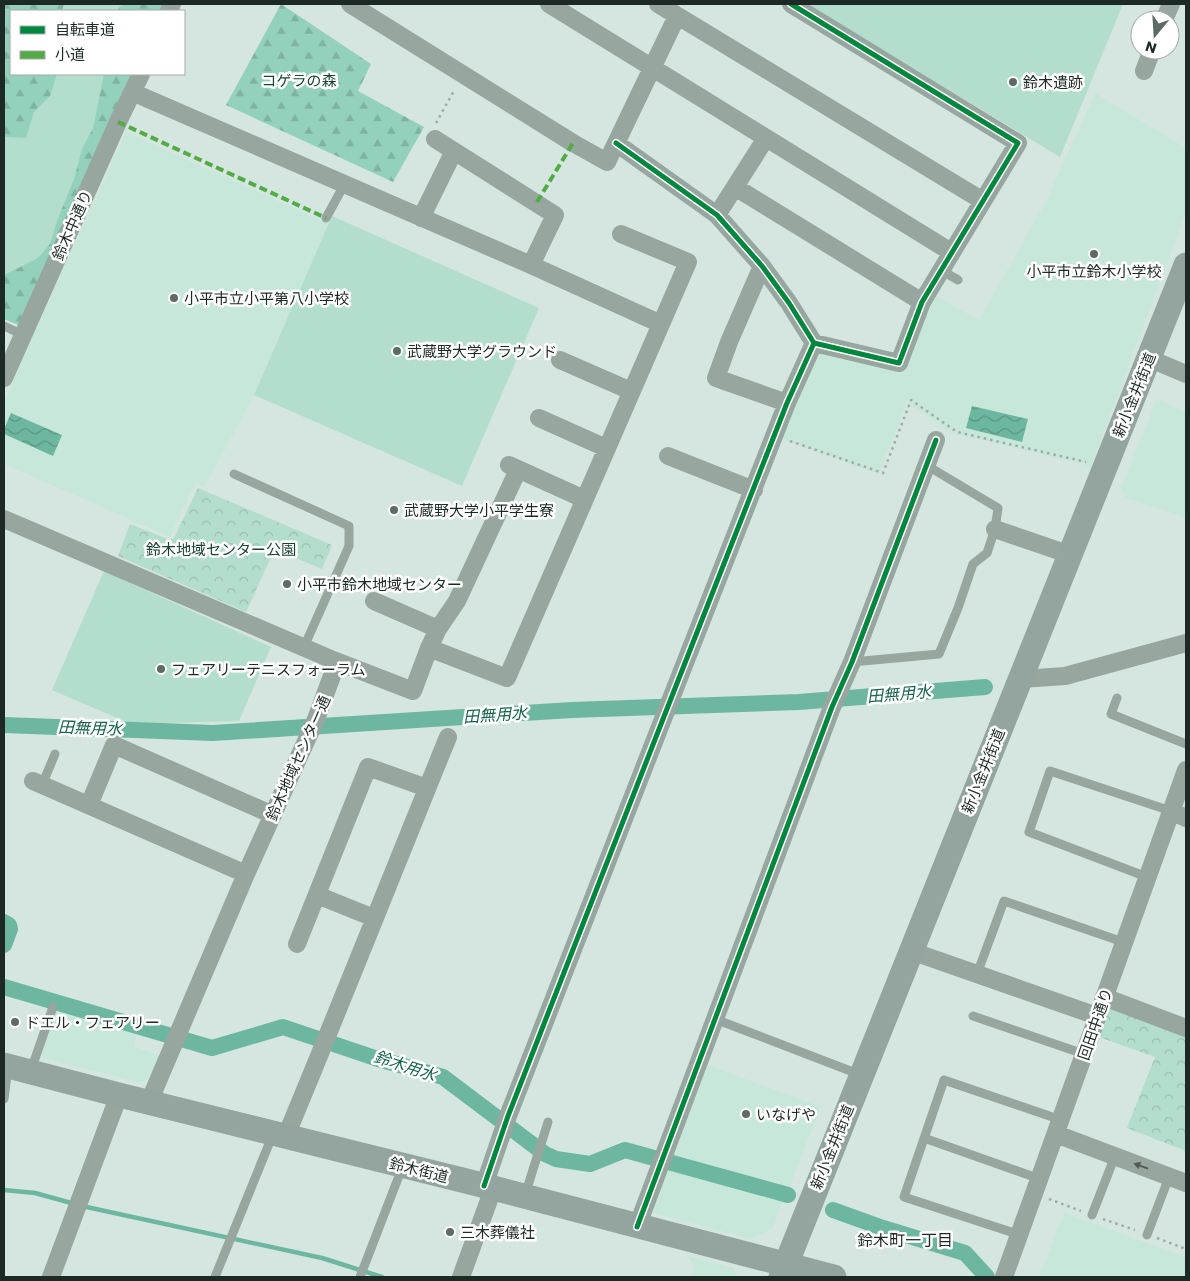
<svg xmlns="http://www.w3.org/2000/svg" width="1190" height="1281" font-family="Poppins,'Noto Sans JP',sans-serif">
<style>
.built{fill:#c8e7db}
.grass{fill:#b3ddcd}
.forest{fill:url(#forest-firs)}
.park{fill:url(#park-crowns)}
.water{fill:url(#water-waves)}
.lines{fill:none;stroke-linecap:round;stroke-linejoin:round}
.stream{stroke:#6db7a0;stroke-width:4.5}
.canal{stroke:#6db7a0;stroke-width:16}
.path{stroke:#9eaba6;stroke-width:2.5;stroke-dasharray:2.5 4;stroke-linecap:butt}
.lane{stroke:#98a6a0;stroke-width:9}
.street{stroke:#98a6a0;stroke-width:18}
.secondary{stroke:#94a59f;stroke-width:25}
.quiet{stroke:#52ab44;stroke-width:4;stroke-dasharray:8 4;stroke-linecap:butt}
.cycleway-casing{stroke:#fff;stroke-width:8}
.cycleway{stroke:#00873e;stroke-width:5}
.oneway{fill:#4e5b56}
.poi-dot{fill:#5d6b66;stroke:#fff;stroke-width:2}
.labels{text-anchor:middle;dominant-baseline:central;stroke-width:5;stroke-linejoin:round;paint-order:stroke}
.park-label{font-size:15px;fill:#174234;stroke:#fff}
.poi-label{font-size:15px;fill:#1d2924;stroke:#fff;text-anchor:start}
.street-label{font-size:15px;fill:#1d2924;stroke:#fff}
.water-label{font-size:16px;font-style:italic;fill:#16624c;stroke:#fff}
.neighbourhood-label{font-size:16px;fill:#1d2924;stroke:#fff}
</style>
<defs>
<pattern id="forest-firs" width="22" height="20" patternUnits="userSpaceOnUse" patternTransform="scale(1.25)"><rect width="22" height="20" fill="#94d1bc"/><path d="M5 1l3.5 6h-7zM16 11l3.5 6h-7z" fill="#7fb3a1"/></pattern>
<pattern id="park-crowns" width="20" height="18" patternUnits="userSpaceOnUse" patternTransform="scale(1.25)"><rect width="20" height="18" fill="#b3ddcd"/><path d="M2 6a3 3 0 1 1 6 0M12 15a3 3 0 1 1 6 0" fill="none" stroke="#9abeb0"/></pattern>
<pattern id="water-waves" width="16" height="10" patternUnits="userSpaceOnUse" patternTransform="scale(1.25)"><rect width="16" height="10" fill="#6db7a0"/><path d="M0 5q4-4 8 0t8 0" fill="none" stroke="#599582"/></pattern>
</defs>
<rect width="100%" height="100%" fill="#d5e6e0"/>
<!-- built -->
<path class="built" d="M1095 93 1186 148V213L1091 466 951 433 907 402 879 474 781 439 819 350 905 370 927 306 934 295 979 320 1046 201Z
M126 132 329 224 254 395 205 487 195 483 170 537 4 464V404L24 355Z
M1157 399 1186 412V513L1185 517 1126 498 1121 488Z
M57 1007 138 1030 134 1047 160 1055 150 1078 143 1082H138L44 1058 42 1054Z
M705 1064 821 1107 787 1193 670 1159Z
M665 1165 783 1200 773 1228 751 1239 646 1211Z
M1064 1213 1186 1257V1277H1039Z
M687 1256 733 1268 737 1277H690L695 1267Z"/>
<!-- grass -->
<path class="grass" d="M4 4H168L165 11H11V74H136L21 326 4 319Z
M813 4H1123L1060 157 812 7Z
M332 216 539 308 462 486 254 395Z
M104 571 271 647 239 721 131 724 52 690Z"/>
<!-- forest -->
<path class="forest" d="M4 4H64L62 11H11V74H57L50 96 34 112 26 138 6 137 4 139Z
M122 4H168L165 11H117Z
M281 4 371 64 358 91 424 127 393 182 226 105Z
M104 74H136L21 326 4 319V275L38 258 50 244 57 221 74 179 82 149 93 128Z"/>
<!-- park -->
<path class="park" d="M198 488 332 545 322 569 282 552 273 553 246 612 118 556 130 524 170 540 174 538Z
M1109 1005 1186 1031V1151L1127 1128 1155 1057 1096 1036Z"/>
<!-- water -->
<path class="water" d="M972 406 1028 419 1022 442 966 428Z
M11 413 62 435 53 456 4 434V429Z"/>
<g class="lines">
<!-- stream -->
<path class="stream" d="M4 1190 35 1193 75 1204
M82 1206 322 1258 382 1277"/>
<!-- canal -->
<path class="canal" d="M4 725 213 733 572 710 799 702 985 687
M4 922 9 925 10 929 4 945
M4 987 212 1048 283 1027 378 1059 443 1077 545 1154 556 1159 590 1164 625 1150 788 1195
M833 1210 883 1228 965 1253 987 1277"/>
<!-- path -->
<path class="path" d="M436 123 455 89
M790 441 883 473 911 400 957 432 1086 462
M1049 1199 1081 1211
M1103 1219 1135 1230
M1157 1238 1186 1249"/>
<!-- lane -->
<path class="lane" d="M326 218 344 185
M941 270 958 280
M4 326 23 335
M234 474 349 526V546L304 647
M852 662 939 654 958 608 973 564 987 553 995 529 998 508 926 465
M1117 698 1111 714 1186 744
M42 785 55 754
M1147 877 1029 832 1050 771 1171 811
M977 974 1004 901 1123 942
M973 1016 1084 1054
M715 1019 861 1075
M31 1070 53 1007
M4 1099 8 1067
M924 1138 1040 1179
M525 1195 548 1122
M1092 1215 1115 1156
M1020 1235 904 1197 944 1080 1061 1120
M1147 1235 1169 1177
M215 1277 273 1134
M360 1277 402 1168"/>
<!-- street -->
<path class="street" d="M350 4 573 143 607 162 677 16
M549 4 951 252
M658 4 983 201
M169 11 172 4
M1164 20 1171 4
M1144 71 1152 50
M132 92 531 265 661 324
M435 139 555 215 531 265
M616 143 717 215 762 266 789 303 814 343 899 363 922 302 1018 143 791 4
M735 187 922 302
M717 215 766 138
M421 218 454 151
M762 266 729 342 716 378 787 403
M1148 358 1186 374
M560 360 631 391
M4 378 118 122 141 74
M539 418 606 448
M668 456 754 490
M509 465 584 499
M4 519 333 660 336 665 316 719 246 874 149 1102
M995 529 1071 555
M374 601 438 629
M429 648 507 678 688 262 621 234
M333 660 413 691 429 648 438 629 457 601 518 470
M1021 679 1065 676 1186 643
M33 781 246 874
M89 805 114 745 273 815
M1171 811 1186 818
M317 895 374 918
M297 944 368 767 427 788
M911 951 1097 1016
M1104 997 1186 1028
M1056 1134 1186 1183
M286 1136C341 1004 394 870 448 737
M484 1186 508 1116 663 719 787 403 814 343
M637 1227 832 707 852 662 936 440
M51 1277 119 1095
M461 1277 493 1189
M1004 1277 1186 770"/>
<!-- secondary -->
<path class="secondary" d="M4 1065 119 1095 474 1183 834 1277
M781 1277 1186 265"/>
<!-- quiet -->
<path class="quiet" d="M118 122 326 218
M537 202 573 143"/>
<!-- cycleway casing -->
<g class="cycleway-casing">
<path id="cycleway" d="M616 143 717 215 762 266 789 303 814 343 899 363 922 302 1018 143 791 4
M484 1186 508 1116 663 719 787 403 814 343
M637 1227 832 707 852 662 936 440"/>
</g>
<!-- cycleway -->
<use href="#cycleway" class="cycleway"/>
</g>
<!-- one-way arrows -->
<defs><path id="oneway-solid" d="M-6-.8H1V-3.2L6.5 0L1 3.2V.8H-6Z" transform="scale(1.25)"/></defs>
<use class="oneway" href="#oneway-solid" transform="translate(1141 1166) rotate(-160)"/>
<!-- markers -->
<g class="poi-dot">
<circle cx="1013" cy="82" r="5"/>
<circle cx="1094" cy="254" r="5"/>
<circle cx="174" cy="298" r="5"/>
<circle cx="397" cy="351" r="5"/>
<circle cx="394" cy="510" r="5"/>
<circle cx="287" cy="584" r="5"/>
<circle cx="161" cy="669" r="5"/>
<circle cx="15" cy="1022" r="5"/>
<circle cx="746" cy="1114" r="5"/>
<circle cx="450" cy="1232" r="5"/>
</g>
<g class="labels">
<!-- park labels -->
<g class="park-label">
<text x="299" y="80">コゲラの森</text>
<text x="221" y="549">鈴木地域センター公園</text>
</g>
<!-- poi labels -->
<g class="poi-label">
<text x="1023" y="82">鈴木遺跡</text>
<text x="1094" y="271" text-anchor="middle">小平市立鈴木小学校</text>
<text x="184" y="298">小平市立小平第八小学校</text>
<text x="407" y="351">武蔵野大学グラウンド</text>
<text x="404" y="510">武蔵野大学小平学生寮</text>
<text x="297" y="584">小平市鈴木地域センター</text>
<text x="171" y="669">フェアリーテニスフォーラム</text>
<text x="25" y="1022">ドエル・フェアリー</text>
<text x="756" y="1114">いなげや</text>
<text x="460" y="1232">三木葬儀社</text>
</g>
<!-- street labels -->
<g class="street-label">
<text transform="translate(72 225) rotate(-66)">鈴木中通り</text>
<text transform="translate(1134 395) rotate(-68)">新小金井街道</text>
<text transform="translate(298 758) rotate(-66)">鈴木地域センター通</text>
<text transform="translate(983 771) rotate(-68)">新小金井街道</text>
<text transform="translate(1095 1024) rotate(-71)">回田中通り</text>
<text transform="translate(832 1147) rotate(-68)">新小金井街道</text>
<text transform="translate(419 1170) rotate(14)">鈴木街道</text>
</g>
<!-- water labels -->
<g class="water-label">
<text transform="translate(899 694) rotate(-5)">田無用水</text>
<text transform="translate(495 715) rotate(-4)">田無用水</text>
<text transform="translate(90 728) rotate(2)">田無用水</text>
<text transform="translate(405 1066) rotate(18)">鈴木用水</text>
</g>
<!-- neighbourhood labels -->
<g class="neighbourhood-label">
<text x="905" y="1240">鈴木町一丁目</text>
</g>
</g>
<!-- border -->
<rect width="1190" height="1281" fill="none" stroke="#1d2924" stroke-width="10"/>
<!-- legend -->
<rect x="10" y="10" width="175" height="65" fill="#ffffff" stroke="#a5a9a7"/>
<rect x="20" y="26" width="25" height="8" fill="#00873e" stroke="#a5a9a7"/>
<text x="55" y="35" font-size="15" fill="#1d2924">自転車道</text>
<rect x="20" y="51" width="25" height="8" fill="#52ab44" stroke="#a5a9a7"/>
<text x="55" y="60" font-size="15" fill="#1d2924">小道</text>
<!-- north arrow -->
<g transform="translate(1155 35) rotate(198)"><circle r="24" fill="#ffffff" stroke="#a5a9a7"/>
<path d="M0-4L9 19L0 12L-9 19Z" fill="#5d6b66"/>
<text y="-8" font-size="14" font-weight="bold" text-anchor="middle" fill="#1d2924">N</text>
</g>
</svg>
